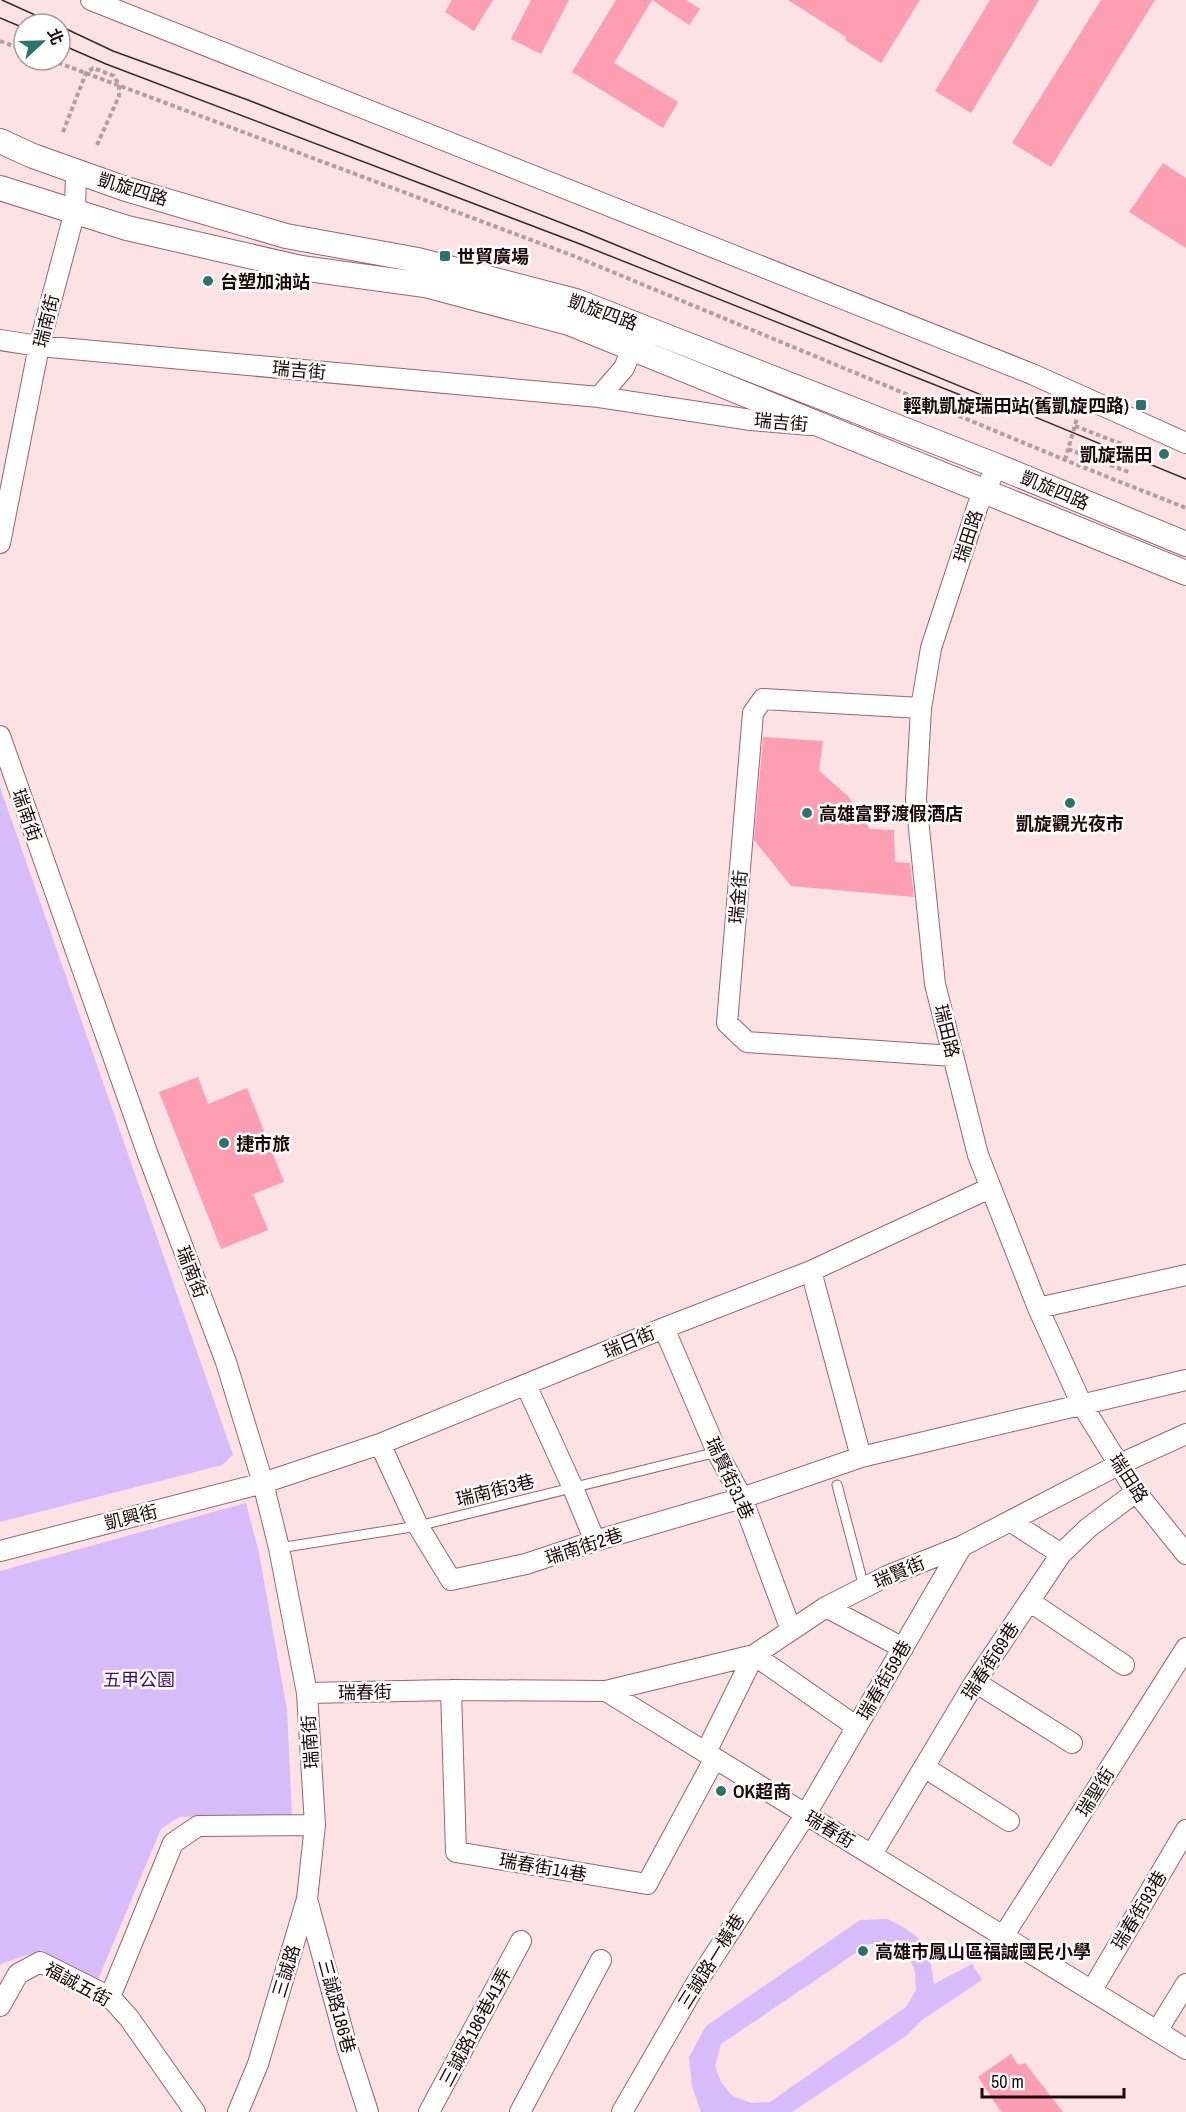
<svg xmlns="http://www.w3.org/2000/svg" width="1186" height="2112" font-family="'Archivo Narrow','Noto Sans TC',sans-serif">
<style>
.green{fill:#d8bbfa;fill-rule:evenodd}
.building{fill:#fe9eb3}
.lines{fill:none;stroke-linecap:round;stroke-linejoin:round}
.service-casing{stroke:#9d626f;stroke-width:11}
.minor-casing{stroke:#9d626f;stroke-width:22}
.tertiary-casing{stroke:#9d626f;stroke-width:26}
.path{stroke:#b59ca1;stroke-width:4;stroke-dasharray:4.5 3;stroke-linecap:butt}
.service{stroke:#fff;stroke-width:9}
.minor{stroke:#fff;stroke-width:20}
.tertiary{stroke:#fff;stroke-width:24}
.tram{stroke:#3c262b;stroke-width:1.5}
.poi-dot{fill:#2b736c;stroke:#fff;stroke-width:2}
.labels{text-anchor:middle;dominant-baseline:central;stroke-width:5;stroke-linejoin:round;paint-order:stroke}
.street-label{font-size:18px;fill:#1d080d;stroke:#fff}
.poi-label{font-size:18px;font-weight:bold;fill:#1d080d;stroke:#fff;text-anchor:start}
.park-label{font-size:18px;fill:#430b69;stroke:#fff}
</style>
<rect width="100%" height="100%" fill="#fce1e5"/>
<!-- green -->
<path class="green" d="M0 787 233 1455 222 1465 0 1522Z
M246 1503 259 1553 287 1710 292 1815 179 1817 161 1829 97 1982 41 1950 1 1964 0 1966V1571Z
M887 1919C923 1936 929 1944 934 1984L972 1964 982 1980 922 2020 906 2036 792 2112H701L692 2086 689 2057 706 2026 860 1920ZM869 1944H892L908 1956 915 1971 916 1990 906 2007 770 2102 752 2103 732 2096 721 2082 715 2066 721 2044Z"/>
<!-- building -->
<path class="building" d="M452 0H493L474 31 445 12Z
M531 0H569L541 54 511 39Z
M616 0H686L700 9 689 25 652 0 614 63 678 102 663 128 572 72Z
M788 0H920L881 63 845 40 846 37Z
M990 0H1039L971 113 935 91Z
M1101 0H1155L1051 167 1012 143Z
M1163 163 1186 178V248L1129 212Z
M763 737 823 741 819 771 848 796 870 829 894 830 895 862 910 863 914 897 791 886 754 840Z
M198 1077 208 1104 247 1088 284 1182 253 1194 268 1230 221 1249 159 1092Z
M1011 2054 1018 2065 1025 2063 1063 2112H1001L978 2077Z"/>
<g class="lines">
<!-- service casing -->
<g class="service-casing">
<path id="service" d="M837 1485 864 1587
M279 1548 418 1526 717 1452"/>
</g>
<!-- minor casing -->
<g class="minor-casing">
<path id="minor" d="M91 0 1032 374 1186 443
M0 340 39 346 599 397 624 368 638 335
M599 397 751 420 810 425
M997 466 978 505 931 648 921 708 916 799 935 984 978 1155 1038 1308 1082 1405 1136 1492 1186 1554
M0 543 39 346 75 211 76 171
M921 708 763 699 753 713 727 1023 747 1042 953 1056
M0 736 148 1155 226 1362 263 1483 279 1548 307 1693 315 1825 307 1899 258 2064 238 2112
M811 1271 861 1457 1186 1380
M1038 1308 1186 1275
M664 1328 717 1452 742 1498 791 1630
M526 1385 573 1488 595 1541
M380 1444 418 1526 451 1580 526 1564 595 1541 742 1498 861 1457
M1010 1521 1061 1554
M0 1551 263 1483 380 1444 664 1328 811 1271 990 1188
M1029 1601 1124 1665
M826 1607 903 1648
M975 1682 1072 1743
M451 1690 456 1852 647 1884 715 1758
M606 1691 754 1655 826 1607 887 1576 962 1546 1120 1464 1186 1434
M307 1693 451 1690 606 1691 1186 2049
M706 1752 754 1655 857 1727
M924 1767 1009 1821
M872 1854 975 1682 1061 1554 1088 1528 1136 1492
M307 1899 347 2047 368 2112
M1004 1935 1186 1648
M1092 1990 1186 1830
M110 1997 173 1843 198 1826 315 1825
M0 2006 18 1974 40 1962 110 1997 129 2018 195 2112
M1157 2031 1186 1984
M429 2112 521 1941
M520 2112 601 1960
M622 2112 697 1982 806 1814 962 1546"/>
</g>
<!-- tertiary casing -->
<g class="tertiary-casing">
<path id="tertiary" d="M0 141 33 156 126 189 286 236 418 260 576 301 997 466 1186 544
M0 188 127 228 301 268 425 285 569 323 1186 573"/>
</g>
<!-- path -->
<path class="path" d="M0 41 24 50
M51 60 574 256 1065 460 1186 508
M63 132 86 73 93 68 114 76 119 85V96L97 145
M1075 426 1140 451
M1068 449 1131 473
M1065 460 1077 418"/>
<!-- service -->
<use href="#service" class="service"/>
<!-- minor -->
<use href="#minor" class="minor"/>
<!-- tertiary -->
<use href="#tertiary" class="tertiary"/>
<!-- tram -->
<path class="tram" d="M2 0 55 24
M0 18 24 28
M60 26 113 51 248 100 582 231 1186 479
M60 44 106 64 580 244 963 396"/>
</g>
<!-- markers -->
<g class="poi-dot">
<rect x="439" y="250" width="12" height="12" rx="3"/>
<circle cx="208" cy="281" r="6"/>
<rect x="1135" y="399" width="12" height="12" rx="3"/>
<circle cx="1164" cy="454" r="6"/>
<circle cx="1070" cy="803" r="6"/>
<circle cx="807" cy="813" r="6"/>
<circle cx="224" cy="1143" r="6"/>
<circle cx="721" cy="1791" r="6"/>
<circle cx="863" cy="1951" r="6"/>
</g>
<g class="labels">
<!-- street labels -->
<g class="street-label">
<text transform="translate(133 189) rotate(17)">凱旋四路</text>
<text transform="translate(603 312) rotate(20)">凱旋四路</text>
<text transform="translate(46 321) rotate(-76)">瑞南街</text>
<text transform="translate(299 370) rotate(5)">瑞吉街</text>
<text transform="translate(781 422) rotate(5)">瑞吉街</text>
<text transform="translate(1055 490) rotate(23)">凱旋四路</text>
<text transform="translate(968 536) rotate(-72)">瑞田路</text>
<text transform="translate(27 815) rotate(71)">瑞南街</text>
<text transform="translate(738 897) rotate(-85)">瑞金街</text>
<text transform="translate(947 1031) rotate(76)">瑞田路</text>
<text transform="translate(192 1272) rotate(69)">瑞南街</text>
<text transform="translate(629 1342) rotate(-23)">瑞日街</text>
<text transform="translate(730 1478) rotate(65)">瑞賢街31巷</text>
<text transform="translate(1129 1478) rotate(57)">瑞田路</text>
<text transform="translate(495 1490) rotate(-14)">瑞南街3巷</text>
<text transform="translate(131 1517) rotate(-14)">凱興街</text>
<text transform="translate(584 1546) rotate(-18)">瑞南街2巷</text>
<text transform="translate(899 1572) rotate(-23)">瑞賢街</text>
<text transform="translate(990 1661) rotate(-57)">瑞春街69巷</text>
<text transform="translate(884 1680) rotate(-60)">瑞春街59巷</text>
<text transform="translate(365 1692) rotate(-1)">瑞春街</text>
<text transform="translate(310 1742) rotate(-94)">瑞南街</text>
<text transform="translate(1095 1792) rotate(-58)">瑞聖街</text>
<text transform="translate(830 1829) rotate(31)">瑞春街</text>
<text transform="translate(543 1867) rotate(10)">瑞春街14巷</text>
<text transform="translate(1139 1910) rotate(-59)">瑞春街93巷</text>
<text transform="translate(711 1961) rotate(-58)">三誠路一橫巷</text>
<text transform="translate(286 1971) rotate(-73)">三誠路</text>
<text transform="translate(78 1984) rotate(28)">福誠五街</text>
<text transform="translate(337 2006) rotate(75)">三誠路186巷</text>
<text transform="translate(475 2027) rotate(-62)">三誠路186巷41弄</text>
</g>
<!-- poi labels -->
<g class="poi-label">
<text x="457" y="256">世貿廣場</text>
<text x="220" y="281">台塑加油站</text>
<text x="1129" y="405" text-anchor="end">輕軌凱旋瑞田站(舊凱旋四路)</text>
<text x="1152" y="454" text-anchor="end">凱旋瑞田</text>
<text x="819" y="813">高雄富野渡假酒店</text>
<text x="1070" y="823" text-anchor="middle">凱旋觀光夜市</text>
<text x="236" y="1143">捷市旅</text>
<text x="733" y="1791">OK超商</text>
<text x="875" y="1951">高雄市鳳山區福誠國民小學</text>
</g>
<!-- park labels -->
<g class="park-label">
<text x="139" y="1679">五甲公園</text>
</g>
</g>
<!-- north arrow -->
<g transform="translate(42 42) rotate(68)"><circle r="28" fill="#ffffff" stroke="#a59c9e" stroke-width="1.5"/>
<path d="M0-4.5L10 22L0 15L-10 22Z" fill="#2b736c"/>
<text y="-9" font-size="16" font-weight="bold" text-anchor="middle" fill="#1d080d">北</text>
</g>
<!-- scale -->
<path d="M982 2088v9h142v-9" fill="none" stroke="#1d080d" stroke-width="3"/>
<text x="991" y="2088" font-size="18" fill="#1d080d" stroke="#ffffff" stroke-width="4.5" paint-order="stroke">50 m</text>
</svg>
